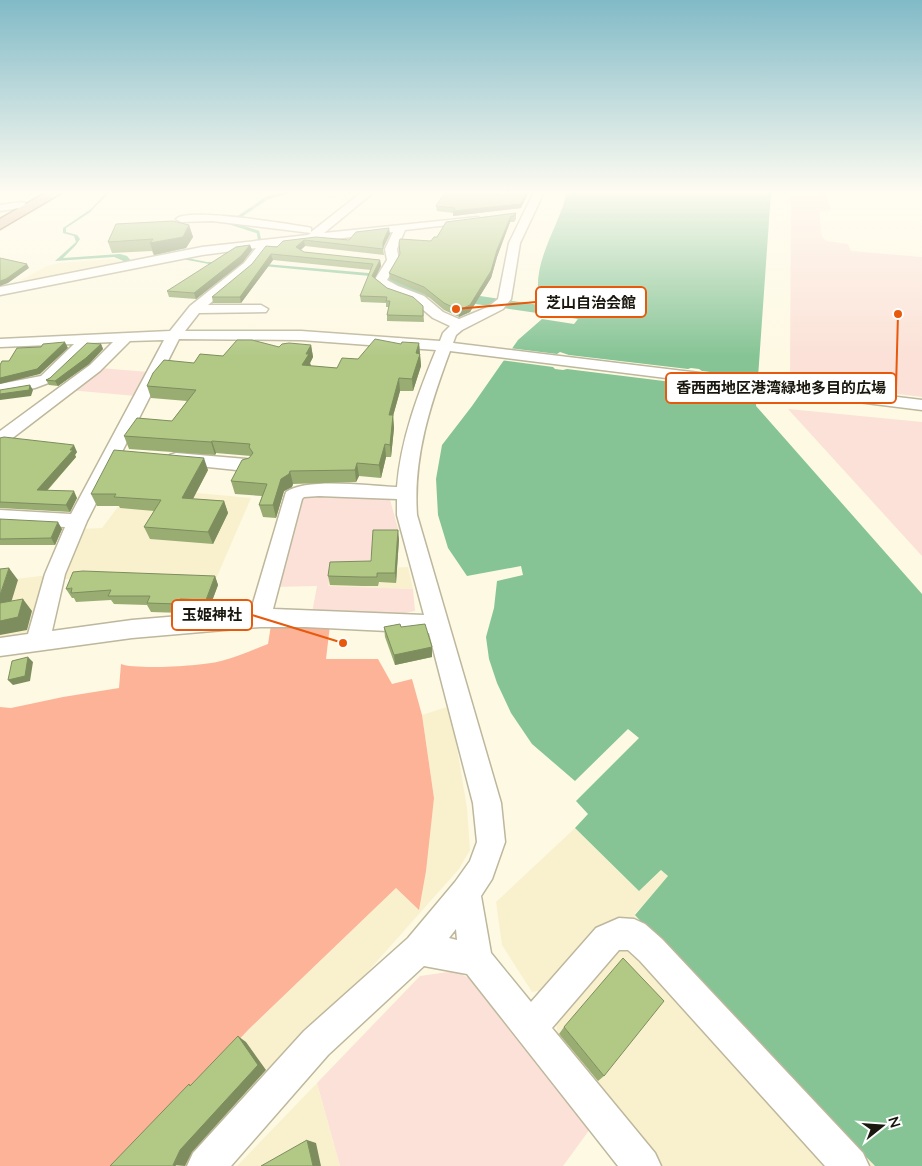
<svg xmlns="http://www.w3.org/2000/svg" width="922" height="1166" font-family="Lato,'Noto Sans JP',sans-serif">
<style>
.built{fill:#f9f1ce}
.green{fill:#fbe1d7}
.forest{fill:#fcb397}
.water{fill:#86c495}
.pier{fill:#fef9e3}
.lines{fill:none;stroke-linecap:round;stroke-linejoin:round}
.stream{stroke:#86c495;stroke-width:3}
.minor-casing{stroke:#bdb79d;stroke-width:3}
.major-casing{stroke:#886942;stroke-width:3}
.minor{fill:#fff;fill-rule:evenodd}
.major{fill:#dcbf9e;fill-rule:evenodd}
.wall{fill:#99ad73}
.shaded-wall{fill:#7d8d5e}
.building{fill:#b2c986;stroke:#7d8d5e}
.leader{fill:none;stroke:#e8590c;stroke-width:2}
.callout-dot{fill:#e8590c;stroke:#fff;stroke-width:2}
.callout{fill:#fff;stroke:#e8590c;stroke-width:2}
.callout-label{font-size:15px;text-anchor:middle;font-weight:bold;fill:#1a180e}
</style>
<rect width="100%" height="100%" fill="#fef9e3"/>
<!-- built -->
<path class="built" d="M291 192H366L353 202Z
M113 259 119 260 123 265 36 282 21 280 47 266 59 263Z
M133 487 251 498 215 581 60 579 78 529 102 528Z
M408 567 413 589 328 586 332 570Z
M48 575 32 636 0 642V581Z
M450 706 467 808 470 850 459 869 195 1166H119L249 1029 396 888 418 909 434 798 422 715Z
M575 828 639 891 662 870 668 877 635 914 705 992 875 1166H663L558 1036 550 989 532 992 502 945 496 902Z
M317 1083 340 1166H237Z"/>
<!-- green -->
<path class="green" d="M791 192 826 194 831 210 822 211 819 213 822 237 827 241 848 244 851 251 922 257V397L790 381Z
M100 368 148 372 136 396 69 390Z
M788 409 922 422V556Z
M301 494 389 496 399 532 374 534 369 568 332 570 328 586 413 589 415 611 391 616 312 613 317 586 272 587Z
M455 971 481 984 590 1129 563 1166H340L317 1083 420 976Z"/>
<!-- forest -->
<path class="forest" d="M271 625H330L326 659H378L392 684 412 679 422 715 434 798 426 871 419 910 396 888 249 1029 119 1166H0V707L11 708 63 697 119 688 121 664C136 670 204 666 221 661 237 657 252 650 268 644Z"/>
<!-- water -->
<path class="water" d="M107 192H110L89 213 66 228V232L77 235 80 239 76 245 63 258 120 254 127 256 132 262 182 257 207 262H244L380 274 421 287 579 311 581 307 539 300C532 260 558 230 567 192H771L756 406 922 594V1166H875L705 992 635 915 668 876 661 870 639 891 575 828 588 814 576 801 639 738 628 729 575 781 532 744 511 713 497 683 489 659 486 637 494 608 497 581 523 575 521 566 467 576 448 548 438 515 436 479 442 445 472 406 518 340 542 319 574 324 578 319 421 296 378 277 370 276 239 264H209L182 259 140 268 114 257 55 261 76 242 74 236 63 233V228L91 209Z"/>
<!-- pier -->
<path class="pier" d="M509 348 557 354 560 352 569 355 688 369 691 368 699 369 702 371 760 378 759 393 702 385 699 387 691 386 688 384 567 369 563 370 555 369 553 367 500 360Z"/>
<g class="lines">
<!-- stream -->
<path class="stream" d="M236 219 267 198 288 192
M232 222 230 223 258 232 260 242"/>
<!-- minor casing -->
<g class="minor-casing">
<path id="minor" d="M362 192H374L324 233 478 217 479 219 478 221 474 222 405 230 397 249 399 260 387 280 398 286 424 296 443 312 459 319 488 307 498 299 509 243 534 192H544L520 243 511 299 503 309 462 330 456 335 453 343 922 400V410L450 351C430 405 413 457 417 515L501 803 505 842 492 879 481 896 491 953 531 1002 596 928 619 918 634 919 645 924 662 939 863 1153 869 1166H825L640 961 628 950H619L552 1028 655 1153 661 1166H618L467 974 424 966 328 1055 231 1166H187L193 1153 304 1031 408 938 455 882 470 861 477 842 473 803 429 633 305 627H260L132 638 0 656V638L28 634 45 574 65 527 0 524V510L71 514 164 340 130 341 100 371 6 443 0 444V431L90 365 113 342 91 343 51 382 35 388 0 394V384L41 376 74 344 0 347V339L170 331 190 306 244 263 256 248 202 255 0 295V287L202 247 308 235 311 233 212 221 181 222 176 219C188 207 286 224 307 227L311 228V232ZM393 232 385 249 387 260 374 281 388 292 414 302 433 318 450 326 443 333 440 341 301 331H185L199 313 266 312 268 309 261 305H208L252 269 269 247ZM179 339 301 340 436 350C418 394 401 438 397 487 370 486 307 477 286 492L251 610 132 620 52 631 65 574 87 521ZM319 496 397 499V515L424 615 273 609 302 499 304 497ZM456 929 457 940 449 938Z
M21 202 25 203 26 205 25 207 0 211V205Z
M176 453 246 459 252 461 255 465 252 469 246 471 170 463 167 459 170 455Z"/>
</g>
<!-- major casing -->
<g class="major-casing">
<path id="major" d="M47 192H63L0 229V219Z"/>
</g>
<!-- minor -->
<use href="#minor" class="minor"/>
<!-- major -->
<use href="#major" class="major"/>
</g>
<!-- wall -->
<path class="wall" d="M505 195 521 208 453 216V213L437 211 436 206Z
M516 213V219L514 222H510L497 257 491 278 470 312 459 317 444 310 425 294 390 279 389 273 400 255 399 243 431 241 437 237Z
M189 225 193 237 186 248 154 255 152 251 112 253 108 242Z
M390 234 383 248 384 255 305 246 301 250 304 252 380 260 381 266 375 278 387 288 423 306 424 322 387 321V315L389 307H386V303L361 302 360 296 371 270 273 260 241 303H213L212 297 277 247 316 237 349 240Z
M250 245 252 250 243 262 196 299 169 297 167 291Z
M419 343 421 366 413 391H400L393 416 394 428 391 457H386L381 478 359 476 356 482 293 484 292 487 284 491 276 518 263 517 259 505 262 496 235 494 231 481 251 456 216 453 215 455 129 449 124 436 172 421 187 401 151 398 147 386 194 363 223 356 279 347 311 345 313 357 310 363 311 366 337 368 358 359 401 344Z
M101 344 103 349 89 364 58 386 49 385 46 380 50 378Z
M0 438 77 452 75 455 76 457 47 491 77 498 70 512 0 508Z
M208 470 193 499 224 501 228 513 213 544 150 539 144 527 154 511 120 508 119 506H97L91 494Z
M0 519 62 529 55 545H0Z
M399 539 396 583 379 582 378 586H362L330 585 328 576 371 561Z
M215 576 218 585 209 609 184 608 182 613 151 612 147 605 114 604 111 600 76 602 74 598H72L66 589Z
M384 627H401L432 647V657L395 665 385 637Z
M564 1027 604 1076 598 1081 559 1034Z"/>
<!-- shaded-wall -->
<path class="shaded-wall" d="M527 192H529L521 208 453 216V211Z
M511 216 510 222 497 257 491 278 470 312 459 317V310L497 250Z
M189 225 193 237 186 248 154 255 150 243Z
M389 228 390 234 383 248V242Z
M304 240 305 246 297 253 296 247Z
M250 245 252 250 243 262 196 299 194 293Z
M271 254 273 260 241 303 240 297Z
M380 260 381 266 373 282 372 276Z
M27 264 29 268 8 283 0 286V281Z
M65 342 68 348 40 374 0 384V378Z
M419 343 421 366 413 391 412 379 416 353Z
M101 344 103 349 89 364 58 386 55 381Z
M311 345 313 357 310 363 311 366 302 365 306 354Z
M399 378 400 391 393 416 394 428 391 457 390 445 389 415Z
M30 385 33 390 31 396 0 400V394Z
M212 441 216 453 215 455 211 442Z
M385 444 386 457 381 478 379 465Z
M74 445 77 452 75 455 76 457 41 497 37 490Z
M204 458 208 470 187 510 182 498Z
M357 463 359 476 356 482 355 470Z
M290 471 293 484 292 487 284 491 276 518 273 505 281 479Z
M74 491 77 498 70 512 66 505Z
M224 501 228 513 213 544 208 532Z
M58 522 62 529 55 545 51 538Z
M398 530 399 539 396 583 395 573Z
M9 568 18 580 7 616 0 606V595Z
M215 576 218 585 209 609 206 600Z
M23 599 32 611 27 630 0 635V621Z
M180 599 184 608 182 613 178 604Z
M432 647V657L395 665 394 655Z
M28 657 33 662 30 681 13 685 8 680Z
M238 1036 246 1042 266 1070 192 1152 185 1166 173 1165 180 1150Z
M307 1140 316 1143 321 1166H313Z"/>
<!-- building -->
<path class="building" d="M446 192H487L505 195 506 192H527L521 204 453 211 455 208 436 206 443 195Z
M516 213 514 216H511L497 250 491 271 470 305 459 310 444 303 424 287 389 273 400 254 399 243 400 239 431 241 434 237H437L446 222Z
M173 221 189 225 183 237 150 243 153 239 108 242 116 224Z
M389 228 383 242V249L304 240 296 247 304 252 380 260 372 276 387 288 413 297 423 306V316L387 315 390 301H386L387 297 360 296 373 264 271 254 240 297H212L252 264 266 246 277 247 283 241 316 237 349 240 356 232Z
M250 245 241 256 194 293 167 291 236 247Z
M0 258 27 264 6 279 0 281Z
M375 339 401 344 402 342 419 343 416 353 420 354 412 379 399 378 389 415H393L390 445 385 444 379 465 357 463 355 470 290 471 289 474 281 479 273 505H259L267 484 231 481 242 460 249 458 253 453 249 447 250 444 212 441 211 442 124 436 137 418 172 421 196 390 147 386 153 373 164 360 194 363 200 354 223 356 237 340H252L279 347 282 344 289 343 311 345 306 354H309L302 365 337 368 342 358 358 359Z
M65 342 37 369 0 378V365L2 361H9L17 348 41 347 43 344Z
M87 343 101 344 86 358 55 381 46 380 50 378Z
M30 385 29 390 0 394V390Z
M4 437 74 445 70 450H73L37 490 74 491 66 505 0 502V438Z
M114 450 204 458 182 498 224 501 208 532 144 527 161 500 114 497 116 494H91Z
M0 519 58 522 51 538 0 539Z
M373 530H398L395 573H377V577H361L328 576 330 562 371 561Z
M9 568 0 595V569Z
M83 571 215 576 206 600 180 599 178 604 147 603 150 596H108L111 590 71 593 72 588 66 589 73 572Z
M23 599 18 617 0 621V603Z
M400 624 401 627 425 624 432 647 394 655 384 627Z
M28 657 25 676 8 680 12 661Z
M623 958 664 1001 604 1076 564 1027Z
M238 1036 258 1065 180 1150 173 1165 176 1166H110L189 1084 190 1086Z
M307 1140 313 1166H261Z"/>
<!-- sky -->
<linearGradient id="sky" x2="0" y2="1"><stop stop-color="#81bac7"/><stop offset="0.54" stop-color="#fffcf2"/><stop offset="1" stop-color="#fffcf2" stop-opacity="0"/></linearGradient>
<rect width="922" height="356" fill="url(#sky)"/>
<!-- callouts -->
<path class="leader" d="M456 309L536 302M898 314L896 388M343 643L252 615"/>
<g class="callout-dot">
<circle cx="456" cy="309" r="5"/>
<circle cx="898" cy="314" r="5"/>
<circle cx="343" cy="643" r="5"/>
</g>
<g class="callout">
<rect x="536" y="287" width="110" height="30" rx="5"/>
<rect x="666" y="373" width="230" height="30" rx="5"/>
<rect x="172" y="600" width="80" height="30" rx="5"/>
</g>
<g class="callout-label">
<text x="591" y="308">芝山自治会館</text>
<text x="781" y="393">香西西地区港湾緑地多目的広場</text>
<text x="212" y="620">玉姫神社</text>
</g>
<!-- north arrow -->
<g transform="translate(882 1126) rotate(73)" stroke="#ffffff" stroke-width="4" paint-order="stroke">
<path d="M0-4L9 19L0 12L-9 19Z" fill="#1a180e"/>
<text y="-8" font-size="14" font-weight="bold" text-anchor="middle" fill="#1a180e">N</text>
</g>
</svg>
